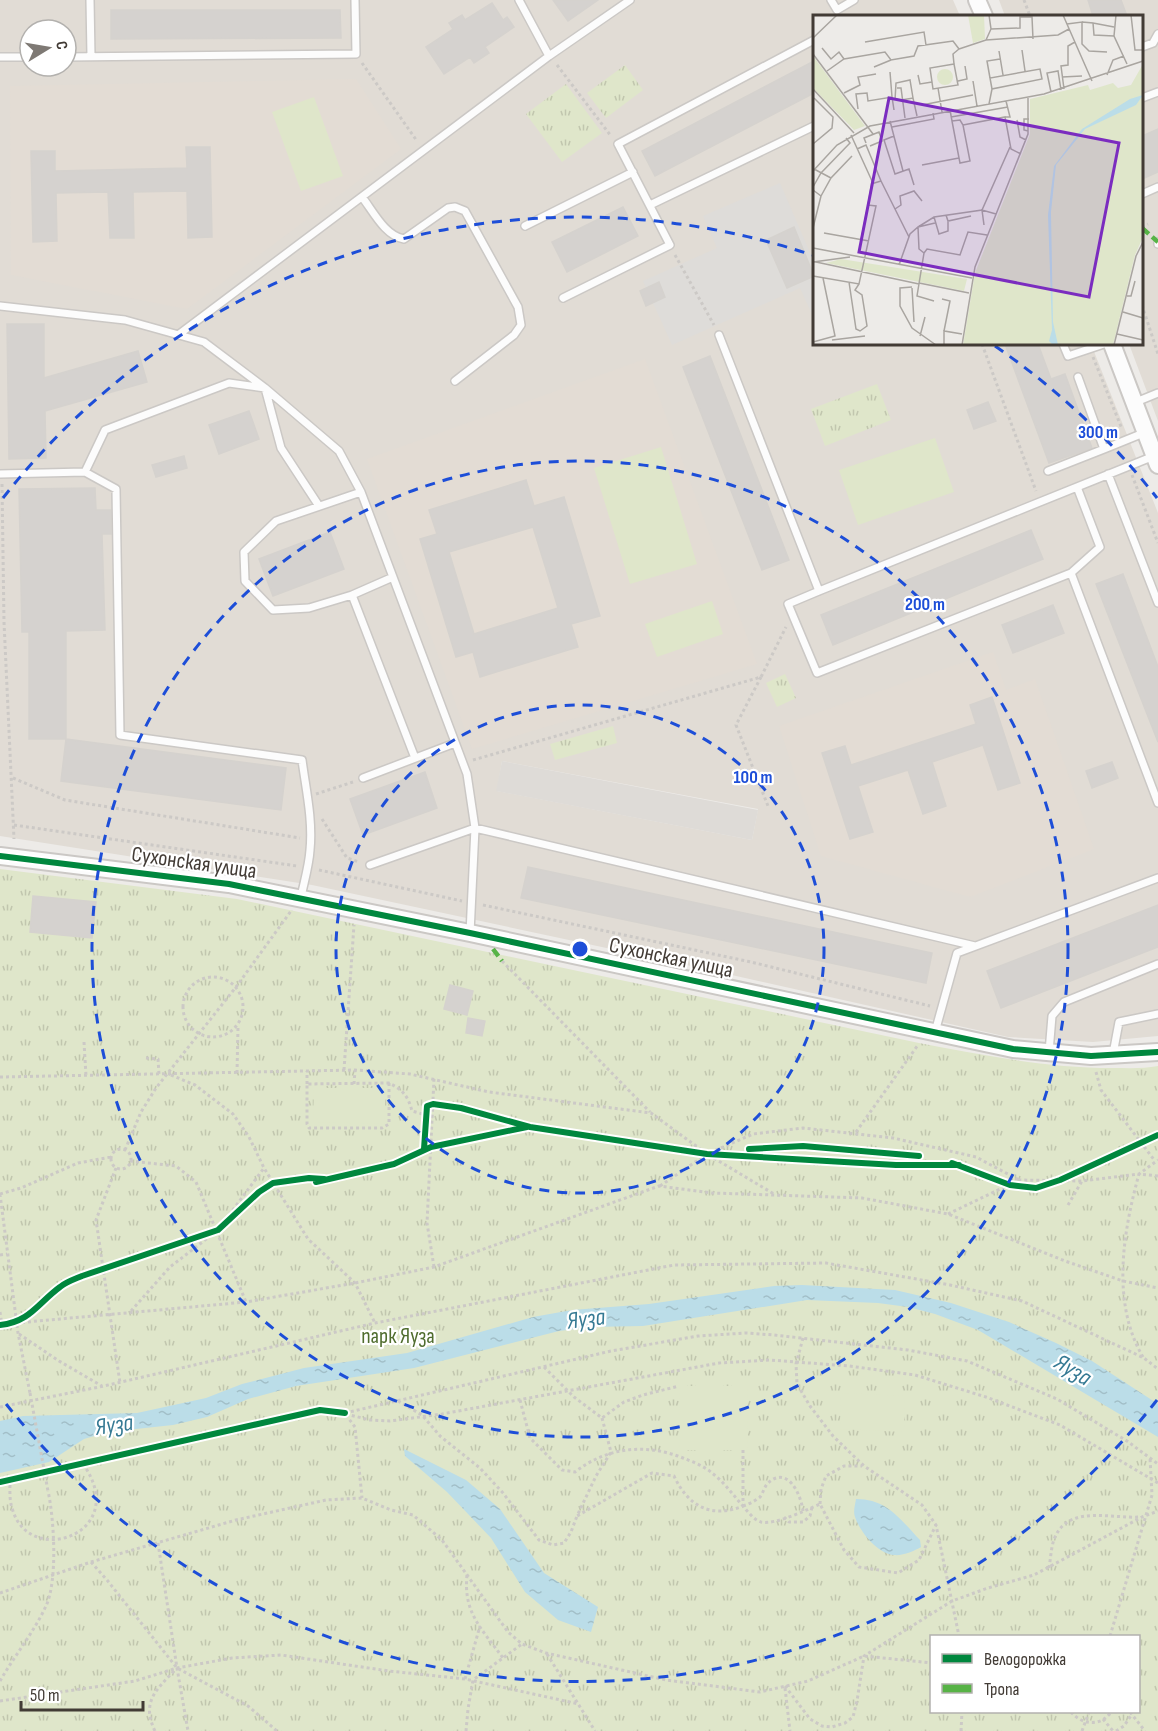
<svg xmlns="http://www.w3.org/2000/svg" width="1158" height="1731" font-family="'Sofia Sans Condensed',sans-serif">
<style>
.residential{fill:#e1dcd5;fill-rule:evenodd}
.industrial{fill:#dedbd7}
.education{fill:#e3dcd4}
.park{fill:url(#park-tufts);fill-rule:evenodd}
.pitch{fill:#dfe6ca}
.parking{fill:#dedcd9}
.water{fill:url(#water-ripples)}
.building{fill:#d5d2cf;stroke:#d5d2ce;stroke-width:1.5;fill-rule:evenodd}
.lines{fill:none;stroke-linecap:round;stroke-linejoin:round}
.service-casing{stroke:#cbc8c5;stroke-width:10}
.tertiary-casing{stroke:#cbc8c5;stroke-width:20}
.path{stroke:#ccc9c6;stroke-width:3;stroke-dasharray:3 3;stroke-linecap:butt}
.service{stroke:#fcfcfc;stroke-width:7}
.tertiary{stroke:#fcfcfc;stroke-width:16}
.path-bridge{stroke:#ccc9c6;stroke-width:3;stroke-dasharray:3 3;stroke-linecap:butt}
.quiet{stroke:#57b346;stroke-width:4.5;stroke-dasharray:9 4.5;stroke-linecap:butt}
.cycleway-casing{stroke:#fff;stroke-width:10}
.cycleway{stroke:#00873e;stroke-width:6}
.ring{fill:none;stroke:#1d4ed8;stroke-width:3;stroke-dasharray:10 8}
.labels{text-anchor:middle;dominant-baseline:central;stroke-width:4.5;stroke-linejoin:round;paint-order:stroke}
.street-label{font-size:22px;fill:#423b35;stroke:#fff}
.park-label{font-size:22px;fill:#506d2f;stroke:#fff}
.water-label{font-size:24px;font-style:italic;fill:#367a94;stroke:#fff}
.inset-road{fill:none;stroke:#a9a5a0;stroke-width:1.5}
.view{fill:#7b2cbf;fill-opacity:0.15;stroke:#7b2cbf;stroke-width:3}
.inset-edge{fill:none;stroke:#423b35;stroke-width:3}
.centre{fill:#1d4ed8;stroke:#fff;stroke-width:3}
.ring-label{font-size:18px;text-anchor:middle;font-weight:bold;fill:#1d4ed8;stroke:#fff;stroke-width:4.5;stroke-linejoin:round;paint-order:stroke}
</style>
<defs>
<pattern id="park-tufts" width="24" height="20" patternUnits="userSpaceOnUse" patternTransform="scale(1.5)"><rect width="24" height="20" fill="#dfe6ca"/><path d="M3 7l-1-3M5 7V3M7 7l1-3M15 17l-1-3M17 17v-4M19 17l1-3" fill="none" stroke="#c1c6ae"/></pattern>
<pattern id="water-ripples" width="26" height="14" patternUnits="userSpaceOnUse" patternTransform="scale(1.5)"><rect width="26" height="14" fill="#bbdde8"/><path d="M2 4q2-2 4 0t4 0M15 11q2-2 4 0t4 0" fill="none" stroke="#a2bfc8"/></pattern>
</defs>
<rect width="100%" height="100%" fill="#edebe8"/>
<!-- residential -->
<path class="residential" d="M0 0H953L960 16H814V344H1091L1158 513V1036L1093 1042 1008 1037 705 969 312 885 0 836ZM30 30H66V66H30ZM502 761 758 809 752 840 497 791Z
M999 0H1158V421L1129 344H1142V16H1005Z"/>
<!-- industrial -->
<path class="industrial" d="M502 761 758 810 752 840 496 791Z"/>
<!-- education -->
<path class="education" d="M356 79 401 149 187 309 11 275 10 86Z
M645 359 757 664 472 749 367 459Z
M993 652 1006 690 1035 679 1094 849 970 897 821 856 779 726Z"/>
<!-- park -->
<path class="park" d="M625 65 643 90 606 118 587 93Z
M566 84 602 133 562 162 526 114Z
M877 384 891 420 825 446 811 409Z
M785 674 796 698 777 707 766 683Z
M613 726 617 743 555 760 550 744Z
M0 869 237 899 919 1043C983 1055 1047 1068 1112 1068 1127 1068 1143 1069 1158 1066V1731H0ZM932 1636H1138V1712H932Z"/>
<!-- pitch -->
<path class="pitch" d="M314 97 343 176 301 191 272 112Z
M935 438 954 492 858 525 839 470Z
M661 447 697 564 630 584 594 468Z
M712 601 723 634 657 657 645 624Z
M314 1088H386L384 1124 313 1122Z
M679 1386H747L748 1450H680Z
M841 1393 905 1396 904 1432 840 1429Z"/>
<!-- parking -->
<path class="parking" d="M780 183 814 262V319L800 288 672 345 643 281 717 248 703 216Z"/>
<!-- water -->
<path class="water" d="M802 1285 895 1290 951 1303 1009 1322 1056 1343 1092 1361 1158 1404V1437L978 1330 935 1314 908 1307 878 1303 807 1300 643 1326 591 1327 559 1331 414 1368 296 1386 248 1399 207 1417 173 1425 108 1432 84 1439 49 1462 0 1473V1421L23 1416 137 1413 206 1398 242 1384 304 1368 407 1353 533 1317 572 1310 649 1304 774 1286Z
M404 1449 466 1480 500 1509 544 1573 598 1607 591 1632 558 1620 525 1592 491 1538 447 1492 405 1456Z
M856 1499C887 1499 900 1519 920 1540L921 1547C914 1551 903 1556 894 1555 878 1554 860 1532 855 1517 853 1512 855 1505 856 1499Z"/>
<!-- building -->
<path class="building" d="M553 0H598L568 21Z
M1088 0H1121L1127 16H1093Z
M492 3 503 20 507 17 514 27 485 47 489 53 474 63 470 57 444 74 426 47 453 29 449 23 462 15 465 20Z
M111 10H340L341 38 111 39Z
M814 61V93L655 176 642 151Z
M1158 129V172L1142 179V136Z
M186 147H210L212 237 188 238 187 191 133 192 134 238H110L108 192 56 193 57 241 33 242 31 151H55V171L187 168Z
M623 207 638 236 567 272 552 242Z
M794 227 814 276 787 288 766 240Z
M659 282 665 297 646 306 640 291Z
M7 324H44V378L138 351 147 382 45 411 46 458 9 459Z
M1005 344H1038L1051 379 1065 374 1092 448 1049 463Z
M710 356 789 560 762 570 683 367Z
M988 402 996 421 974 429 967 410Z
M249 411 259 439 219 454 209 425Z
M184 456 187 468 156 477 152 465Z
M526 480 534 506 564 497 600 616 571 624 578 647 480 677 473 652 456 657 420 539 437 534 429 510ZM533 527 558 608 474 634 449 552Z
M95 488 96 510H111V534H102L105 630 66 631V739H29V632H22L19 489Z
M1031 530 1043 559 833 645 821 615Z
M330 532 344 569 273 596 259 559Z
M1123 574 1158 667V742L1096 584Z
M1053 605 1064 633 1013 653 1002 625Z
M992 697 1020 783 998 790 983 745 932 762 946 806 923 814 908 770 858 786 873 832 850 839 822 753 845 746 851 765 976 724 970 705Z
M66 739 286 768 281 810 61 781Z
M1112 762 1118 778 1092 788 1086 771Z
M425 772 437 808 363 835 350 799Z
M528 867 932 953 926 983 521 898Z
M33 896 96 902 92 938 30 932Z
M1158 905V947L1001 1008 987 971Z
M450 985 473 991 467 1015 444 1009Z
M468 1018 485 1021 482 1036 466 1033Z"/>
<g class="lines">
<!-- service casing -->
<g class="service-casing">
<path id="service" d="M90 0 91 56
M519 0 549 56 630 0
M831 0 837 10 854 0
M1142 47 1153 43 1158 34
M0 57H30
M66 57 356 54 355 0
M1142 98 1158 92
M1142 194 1158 187
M362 197C373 211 385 236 404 239L448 208 455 207 465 211 518 307 521 325 514 335 455 381
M650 205 814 126
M525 226 633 172
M1158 242V244
M563 298 670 245 618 144 814 40
M0 306 125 320 204 342 265 388 281 448 319 506
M178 335 549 56
M719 335 819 591
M1063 344 1068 356 1104 344
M1078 377 1104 449 1146 432
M1136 402 1158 393
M1048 471 1104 449
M85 472 116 489 120 735 302 760C306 790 313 820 310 850 309 866 304 882 301 897
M0 474 85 472 105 430 229 383 265 388 339 451 361 492 467 774 475 828 975 946
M1108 474 1158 603
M1077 487 1100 547 1071 573 817 673 788 604 819 591 1154 456
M1071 573 1158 803
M393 577 352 595 415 758
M352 595 309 608 273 610 245 581 244 552 276 521 361 492
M363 778 455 743
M370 865 475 828 470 933
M935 1032 957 953 1158 878
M1049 1052 1052 1016 1064 1002 1158 964
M1113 1054 1119 1022 1158 1014"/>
</g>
<!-- tertiary casing -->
<g class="tertiary-casing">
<path id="tertiary" d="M977 0 984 16
M1112 344 1158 465
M0 856 229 884 470 933 1013 1049 1091 1056 1158 1052"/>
</g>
<!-- path -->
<path class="path" d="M1024 0 1030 16
M362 63 417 141
M557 65 611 136
M1142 227 1148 224
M675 255 714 325
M1142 305 1158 354
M982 344 1036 491
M1093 357 1122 429
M1132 475 1158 543
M2 484 4 622 14 839
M761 677 736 725 768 806
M473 760 761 677 786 627
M13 778 65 800 300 838
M316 794 353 782
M322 819 347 858 359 862
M14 825 297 866
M319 870 462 901
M483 905 751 962 930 1006
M502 961 650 1112
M183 1007a30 30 0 1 1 60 0a30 30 0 1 1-60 0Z
M84 1042 86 1076
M146 1058 158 1059 159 1074
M344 1070 354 925
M1096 1072 1101 1090 1155 1161
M237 1073 238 1027
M171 1075 195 1085 233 1114 249 1137 264 1168 308 1239 355 1283 375 1323
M0 1077 355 1070 410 1074 489 1092 651 1113 707 1154 774 1194
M389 1083V1124L382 1128H309L307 1124V1084L389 1083C403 1090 408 1096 412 1111L433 1117
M307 1084V1071
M354 1084 355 1070
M856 1132 918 1045
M111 1159a10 10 0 1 1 20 0a10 10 0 1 1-20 0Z
M125 1150 141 1112 156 1088 236 987 291 911
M130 1161 176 1166 196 1182 246 1302
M116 1168 96 1220 120 1383
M660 1186 707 1154 753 1134 803 1128 893 1138 976 1157 1019 1180
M0 1194 18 1333 30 1393
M0 1194 21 1188 78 1163 111 1157
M1068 1205 1082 1181
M948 1214 1019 1180 1082 1181 1139 1174 1158 1160
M0 1255 7 1254
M434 1267 427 1223 434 1079
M131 1311 170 1267 218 1230 264 1168
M0 1312 2 1325 0 1330
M16 1323 246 1302 355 1283 434 1267 659 1186 712 1193 862 1198 948 1214 1065 1261 1123 1281 1158 1288
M19 1334 59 1361 102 1386
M803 1338 796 1364 797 1384 810 1406 833 1436 864 1466 922 1505 936 1525 959 1636
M1143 1357C1111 1303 1123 1232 1139 1174L1158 1176
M544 1367 574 1397 602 1418 624 1402 643 1395 679 1386
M520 1400 530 1438 562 1470 575 1472C607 1447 646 1443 683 1458 693 1462 704 1466 712 1473 724 1482 733 1495 743 1506
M398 1401 422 1415 440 1436 480 1468 503 1493 539 1540 553 1545 564 1543 571 1532 577 1516
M0 1407 104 1386 375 1323 674 1265 826 1263 950 1285 1022 1301 1144 1358 1158 1369
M345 1413 611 1351 698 1336 746 1333 774 1335 908 1350 967 1361 1057 1399 1127 1441 1158 1464
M346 1414 370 1420 390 1421 442 1414 719 1363 770 1360 849 1366 915 1375 986 1397 1060 1425 1158 1483
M346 1415 355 1427 362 1498
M602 1418 611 1452 596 1476 577 1516 652 1473 674 1476C688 1506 711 1519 743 1506 748 1512 754 1520 761 1522 776 1525 806 1510 820 1504L844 1550 859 1567 898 1573 919 1560 936 1525
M743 1450V1505
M10 1479C10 1490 9 1501 13 1511 31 1568 132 1533 83 1464
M820 1504 821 1489 826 1476 844 1466H862
M743 1506C749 1504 755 1501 760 1497 763 1493 764 1488 767 1484 787 1464 801 1494 803 1511
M784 1517 789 1522H803L810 1516 812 1507
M158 1543 177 1668 188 1731
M91 1562 107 1580 177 1668 248 1706 277 1731
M1049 1568C1051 1557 1051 1544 1056 1535 1071 1505 1113 1519 1140 1517
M467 1575C463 1613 482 1629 503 1658
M0 1593 91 1562 236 1520 326 1500 362 1498 391 1510 413 1515 442 1540 508 1632 522 1644 546 1653 666 1680 760 1692 808 1681 864 1656 932 1663
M1110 1636 1152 1495 1150 1458
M547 1654 595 1731
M465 1679 480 1626
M0 1681C15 1655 34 1632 46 1606 58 1580 54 1518 48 1491
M785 1686 810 1719 822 1726 832 1727 845 1723 853 1717 857 1701 864 1656 952 1601 988 1588 1034 1575 1142 1517 1158 1511
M785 1688 790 1731
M0 1701 135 1681 177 1668 232 1658 281 1655 389 1671 465 1679 579 1704
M1071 1712C1082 1725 1101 1727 1111 1712
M1130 1712 1145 1731
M1103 1719 1113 1731
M155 1731C141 1702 156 1690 175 1670
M466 1731 468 1709 473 1680 522 1644
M961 1731 962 1712
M1082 1731 1089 1712
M1116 1731 1124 1726 1132 1714"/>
<!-- service -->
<use href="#service" class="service"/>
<!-- tertiary -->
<use href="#tertiary" class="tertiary"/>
<!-- path-bridge -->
<path class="path-bridge" d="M30 1393 48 1491"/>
<!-- quiet -->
<path class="quiet" d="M1142 228 1158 242
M493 949 502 961"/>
<!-- cycleway casing -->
<g class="cycleway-casing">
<path id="cycleway" d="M0 856 229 884 470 933 1013 1049 1091 1056 1158 1052
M424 1149 427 1106 433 1104 461 1108 530 1127 707 1154 896 1165H959
M749 1149 803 1146 919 1156
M952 1163 1010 1185 1036 1188 1060 1180 1158 1135
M316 1182 394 1164 431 1147 527 1127
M0 1325C30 1322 38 1303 60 1287 66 1282 75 1279 82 1276L218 1230 259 1192 273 1183 309 1178 324 1179
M0 1482 320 1410 345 1413"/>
</g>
<!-- cycleway -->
<use href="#cycleway" class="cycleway"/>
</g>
<!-- distance rings -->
<g class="ring">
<circle cx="580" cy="949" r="244"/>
<circle cx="580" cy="949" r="488"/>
<path d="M1157 1400A732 732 0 0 1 3 1400M3 498A732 732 0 0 1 812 255M995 346A732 732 0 0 1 1157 498"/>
</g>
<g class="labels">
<!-- street labels -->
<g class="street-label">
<text transform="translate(194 863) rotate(8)">Сухонская улица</text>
<text transform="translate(671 958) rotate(12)">Сухонская улица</text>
</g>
<!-- park labels -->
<g class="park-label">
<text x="398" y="1336">парк Яуза</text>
</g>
<!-- water labels -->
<g class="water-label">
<text transform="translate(586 1319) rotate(-7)">Яуза</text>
<text transform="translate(1073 1370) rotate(31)">Яуза</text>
<text transform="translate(114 1425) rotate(-8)">Яуза</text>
</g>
</g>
<!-- overview -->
<g transform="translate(813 15)">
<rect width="330" height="330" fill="#edebe8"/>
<path d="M28 244 154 264 151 276 13 248Z" fill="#dfe6ca"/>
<path d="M0 41 52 111 41 115 0 73ZM330 49V222L322 240 300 330H150L162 258 217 119V84L275 70 277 75 300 68 305 73 318 70Z" fill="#dfe6ca"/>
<path d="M155 0H171L172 24 160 28ZM124 62a8 8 0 1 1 16 0a8 8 0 1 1-16 0Z" fill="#dfe6ca"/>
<path d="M330 80 323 90 272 114 243 150 238 197 240 307 245 330H240L236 326 239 315 235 200 241 151 269 114 317 84Z" fill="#bbdde8"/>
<path class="inset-road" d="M250 0 279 66M303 0 301 21 314 49M318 0 322 35H330M269 7 280 8 281 20 301 21M280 8 301 12M254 9 269 7V29L276 36 294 37M178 14 207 13V2H219L220 24M0 23 24 0M173 25 178 14 176 0M52 27 111 17 113 30M9 33 18 44 26 37 31 44M146 34 173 25 245 20 256 14M209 35 212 56M186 36 190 60M0 39 60 119M61 52 78 45M14 56 31 44 72 37 78 45 101 41 105 31 140 26 146 34 140 39 141 49 145 70 120 74 117 53 141 49M77 57 79 82M105 60 107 69 119 67M294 60 300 45 311 41M249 62 269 61M177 63 174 46 187 44M145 66 154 64 152 51M160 66 164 91M84 73H88L92 103M125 73 129 97M0 74 41 118M251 74 248 51 255 50V31L262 27M238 77 234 58 245 56 248 75M31 78 47 70 45 62 63 59M82 85 83 68 97 65 100 83M88 85 100 83 104 101M176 89 179 74 229 64 227 54 177 63 179 74M109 90 160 80M45 94 43 79 54 78 55 86 79 82 81 95M137 95 139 106 146 143 147 148 157 146 150 110 147 105 139 106M138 102 195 92M192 102H197L193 86M204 105 207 122 213 125M77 106 90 156M150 110 192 102 198 134 208 139M79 112 121 104 120 98M215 116 211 115V104H216M38 120 59 166 55 190M81 121 71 125 82 159 96 154 101 170M53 128 51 123 66 117 69 126 57 131M0 129 19 113 20 102 1 83M44 134 53 130 68 166 58 169M109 150 146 143M1 154 18 163M0 156 24 130 57 111 231 79 330 46M68 166 96 222M0 172 8 158 37 128 33 123M0 175 8 181 0 213M8 181 18 163 39 141M82 194 88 190 87 181 101 176 109 186M133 200 135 206 158 201M121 202 126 219 135 216V206M171 210 169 195 183 199M11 218 56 226M0 233 159 263M111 238 114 234 147 240 155 217 174 220M0 247 37 242M3 247 106 269M86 250 97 219 105 212 122 208M0 261 46 269 63 191 55 190 48 225M36 267 43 314 47 316 54 311 49 280 42 275 46 269M106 268 156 278M99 272 87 273V291L99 313 123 330M99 273 101 307M314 281H318L322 266M129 284 137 286 131 316M121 286 104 281 111 238 106 234 105 212 121 202 169 195 197 132M310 297 330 303M304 319 330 325M107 321 112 302M19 325 52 321M0 327 22 321 10 263M131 330V316L149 319M149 330 162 252 215 119V82M301 330 323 241 330 227"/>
<path class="view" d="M76 83 306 128 276 282 46 237Z"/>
<rect width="330" height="330" class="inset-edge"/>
</g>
<circle cx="580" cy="949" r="9" class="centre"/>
<g class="ring-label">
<text x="1098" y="438">300 m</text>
<text x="925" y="610">200 m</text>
<text x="753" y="783">100 m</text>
</g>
<!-- legend -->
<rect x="930" y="1635" width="210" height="78" fill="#ffffff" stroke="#b3b1ae" stroke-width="1.5"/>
<rect x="942" y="1654" width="30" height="9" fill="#00873e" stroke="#b3b1ae" stroke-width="1.5"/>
<text x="984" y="1665" font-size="18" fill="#423b35">Велодорожка</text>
<rect x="942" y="1684" width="30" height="9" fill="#57b346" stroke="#b3b1ae" stroke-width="1.5"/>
<text x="984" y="1695" font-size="18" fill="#423b35">Тропа</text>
<!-- north arrow -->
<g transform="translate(48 48) rotate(79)"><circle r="28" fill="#ffffff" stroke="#b3b1ae" stroke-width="1.5"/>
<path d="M0-4.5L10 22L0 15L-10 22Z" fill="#7e7974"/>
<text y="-9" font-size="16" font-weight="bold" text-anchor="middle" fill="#423b35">С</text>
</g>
<!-- scale -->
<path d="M21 1701v9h122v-9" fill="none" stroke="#423b35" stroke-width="3"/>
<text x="30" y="1701" font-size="18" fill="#423b35" stroke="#ffffff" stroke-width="4.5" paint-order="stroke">50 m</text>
</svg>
